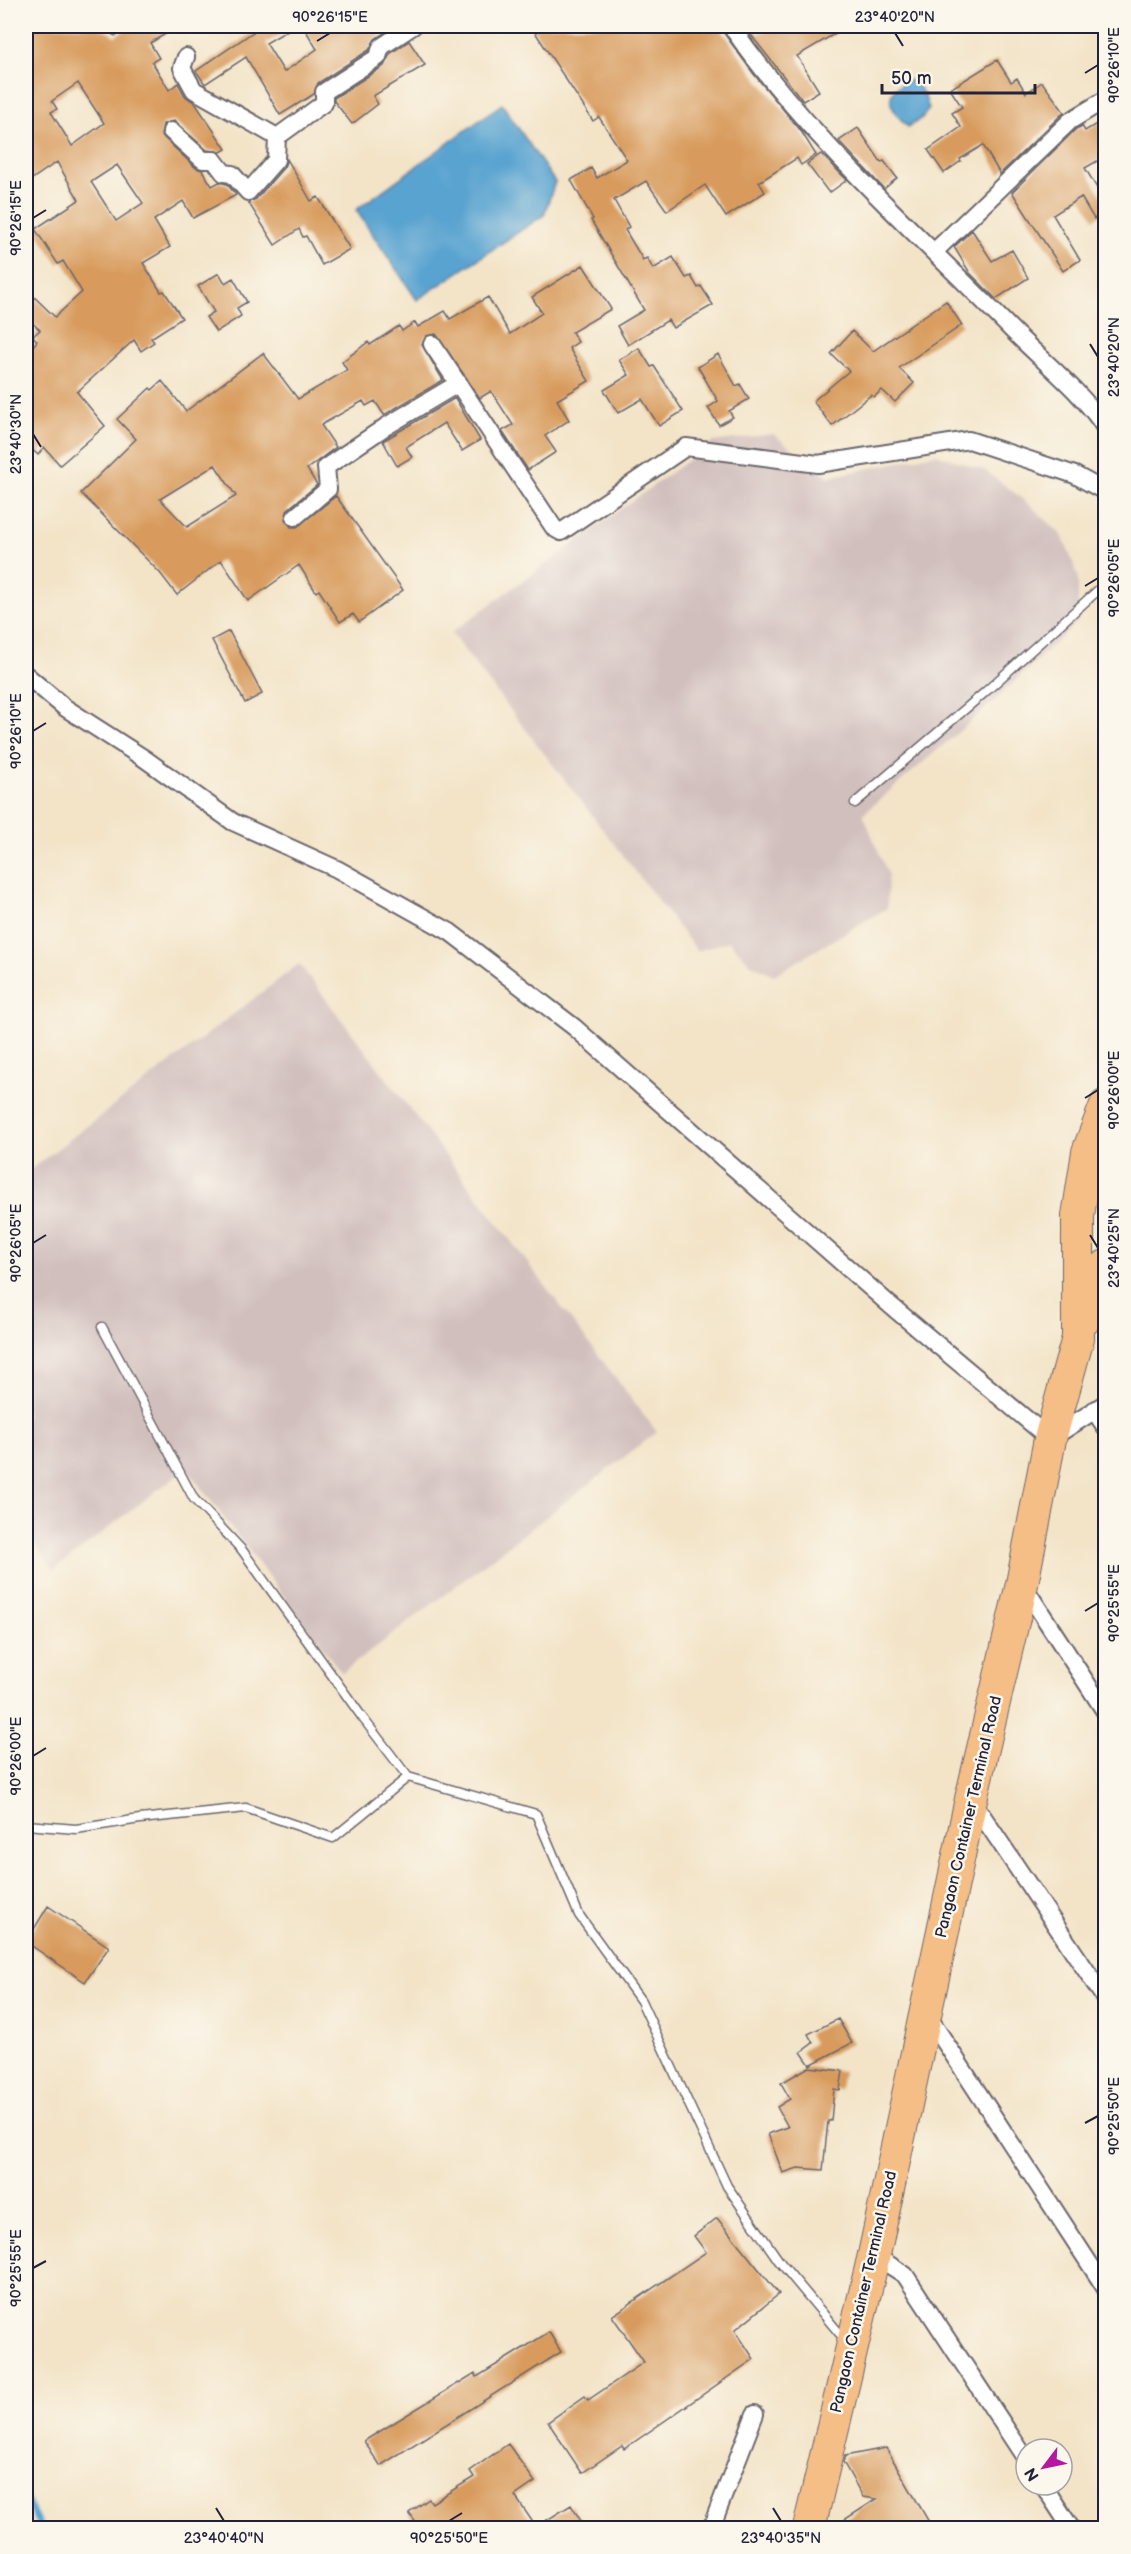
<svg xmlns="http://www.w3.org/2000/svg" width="1131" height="2554" font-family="'Balsamiq Sans',sans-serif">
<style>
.industrial{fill:#d1bfbd}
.water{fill:#58a3d0;stroke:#3d6286;stroke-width:1.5}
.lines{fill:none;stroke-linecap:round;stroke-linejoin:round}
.stream{stroke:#58a3d0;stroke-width:6}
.building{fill:#d89b5d;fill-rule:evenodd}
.lane-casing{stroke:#6b666c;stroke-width:11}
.street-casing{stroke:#6b666c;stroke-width:20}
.highway-casing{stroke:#6b666c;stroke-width:34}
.lane{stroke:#fff;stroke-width:8}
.street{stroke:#fff;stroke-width:16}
.highway{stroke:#f6be87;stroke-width:32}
.ticks{fill:none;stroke:#22223b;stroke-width:2}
.labels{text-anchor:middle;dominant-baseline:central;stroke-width:5;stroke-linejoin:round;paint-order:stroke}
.street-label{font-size:16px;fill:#22223b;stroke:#fbf7ec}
.neatline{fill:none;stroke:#22223b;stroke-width:2}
.ticks-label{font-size:15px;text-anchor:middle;fill:#22223b}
</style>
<rect width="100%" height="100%" fill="#fbf7ec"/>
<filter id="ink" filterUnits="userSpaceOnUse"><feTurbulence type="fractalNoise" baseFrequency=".0167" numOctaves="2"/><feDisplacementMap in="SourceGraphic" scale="12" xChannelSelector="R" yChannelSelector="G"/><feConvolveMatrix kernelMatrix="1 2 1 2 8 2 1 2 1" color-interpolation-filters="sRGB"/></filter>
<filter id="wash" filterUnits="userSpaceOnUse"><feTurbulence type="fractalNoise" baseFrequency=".008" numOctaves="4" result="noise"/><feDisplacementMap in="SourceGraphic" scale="24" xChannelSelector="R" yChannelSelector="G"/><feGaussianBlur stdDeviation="1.35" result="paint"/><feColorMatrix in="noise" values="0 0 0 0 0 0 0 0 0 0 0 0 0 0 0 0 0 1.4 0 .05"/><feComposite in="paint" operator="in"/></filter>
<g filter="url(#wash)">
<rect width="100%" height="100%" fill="#f3e4c8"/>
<!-- industrial -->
<path class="industrial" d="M773 434 829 477 936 454 986 471 1030 505 1062 535 1078 576V621L985 709 863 814 888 874 887 908 774 975 751 964 729 941 697 951 451 633 713 442Z
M299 964 657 1432 342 1673 186 1468 54 1570 26 1533V1173Z"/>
<!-- water -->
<path class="water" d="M912 79 924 94 929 109 921 119 908 127C887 106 881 93 912 79Z
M502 104 555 182 544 215 417 300 356 210Z"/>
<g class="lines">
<!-- stream -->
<path class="stream" d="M26 2499 41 2528"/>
</g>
<g id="blocks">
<!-- building -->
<path class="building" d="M34 26H97L115 36 132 26H179L150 43 159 58 152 62 169 90 178 83 185 96 195 103 226 149 221 152 207 150 174 121 163 124 161 135 196 168 202 170 212 186 219 182 227 184 236 195 193 218 183 201 154 220 170 247 143 263 161 292 164 291 182 318 151 338 154 342 141 351 134 340 77 392 105 426 60 465 44 447 38 455 26 444V355L37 341 33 336 40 330 26 317V289L55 317 82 292 63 261 58 264 35 229 79 200 57 162 26 183V35ZM78 83 104 123 72 146 51 112 57 109 52 101ZM117 165 143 203 116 221 91 182Z
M262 26H295L266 43 284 72 317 49 303 26H395L375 39 369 50 318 83 314 94 280 115 246 57 205 84 196 71Z
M531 26H721L723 32 753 73 801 131 816 155 801 165 797 158 759 182 765 192 726 217 705 185 667 211 646 181 614 200 629 227 625 230 643 260 647 258 653 269 673 257 686 278 691 276 698 288 701 286 713 305 673 328 668 320 628 345 617 326 644 310 591 220 593 219 571 180 591 168 597 178 627 160 599 117 593 121Z
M744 26H753L759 34 773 26H848L797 56 819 91 803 101Z
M409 41 425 65 373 96 378 104 352 124 334 101V98L384 66 390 54Z
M997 60 1011 82 1017 78 1026 93 1042 82 1064 112 1000 174 983 145 960 159 961 161 944 173 928 150 961 127 952 113 962 107 950 89Z
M1106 118V156L1085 168 1106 203V212L1094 219 1081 197 1053 215 1080 260 1063 271 1012 192 1076 129 1082 126 1085 131Z
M858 128 881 162 884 161 897 178 884 189 839 141Z
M821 154 847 180 829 193 807 164Z
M287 159 311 201 318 197 350 249 322 265 306 236 303 237 299 229 275 245 248 202 256 199 284 167Z
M972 230 992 261 1012 250 1028 278 996 299 970 273 954 247Z
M583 265 611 309 572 332 578 342 569 348 589 381 557 400 569 420 545 436 556 452 528 470 502 431 513 425 491 391 480 398 436 334 426 336 422 345 443 380 384 415 375 401 366 406 363 401 321 425 336 447 307 469 317 485 288 509 285 519 291 527H297L336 496 403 590 359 622 353 614 340 622 319 590 316 592 299 565 248 601 221 560 177 595 160 573 81 493 136 439 117 419 150 388 152 390 162 381 186 411 263 353 298 399 347 370 342 362 368 342 370 345 399 326 402 331 415 322 418 327 445 311 450 319 488 297 510 334 542 313 532 297ZM215 465 236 496 187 527 160 499Z
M219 273 225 283 233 278 247 302 237 308 241 316 216 332 206 317 214 312 198 286Z
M946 301 962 325 899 368 914 383 895 402 882 390 874 397 871 395 832 426 813 401 849 371 831 354 852 331 873 351Z
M639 348 651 367 654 366 683 411 659 426 642 399 618 413 604 390 629 375 619 360Z
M718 354 736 386 740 384 749 399 729 411 733 417 719 425 708 408 718 401 698 367Z
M455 398 480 440 462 451 444 423 406 447 412 457 397 466 383 441Z
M229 631 262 694 245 703 212 640Z
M48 1906 109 1947 85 1982 26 1942Z
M838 2019 852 2043 810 2065 801 2052 813 2043 808 2034Z
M809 2067 843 2071 840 2090 834 2089 831 2121H828L823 2170 798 2168 783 2173 768 2134 788 2127 777 2107 790 2099 781 2083Z
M717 2218 779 2294 735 2330 754 2359 624 2449 622 2446 582 2473 548 2422 585 2396 588 2400 644 2362 612 2316 706 2252 694 2236Z
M549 2332 561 2352 380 2466 364 2441 475 2373 477 2377Z
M508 2444 535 2482 515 2496 536 2527 571 2505 586 2529H420L409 2513 429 2499 432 2503 474 2477 470 2471Z
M886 2448 933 2529H830L877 2499 863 2497 843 2462 845 2456Z"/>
</g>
</g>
<g filter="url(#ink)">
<use href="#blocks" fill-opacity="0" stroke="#6b666c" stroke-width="1.5"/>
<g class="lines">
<!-- lane casing -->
<g class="lane-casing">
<path id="lane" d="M855 803 984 693 1106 583
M102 1327 194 1499 242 1550 362 1717 408 1777 536 1814 579 1915 641 2001 727 2186 779 2261 845 2340
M26 1825 76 1829 140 1819 246 1808 333 1838 408 1777"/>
</g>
<!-- street casing -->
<g class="street-casing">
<path id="street" d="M731 26C808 138 913 229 1008 326 1041 360 1080 389 1106 429
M186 57 182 68 194 90 277 137
M171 131 203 160H214L224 173 232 174 248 192 276 160 277 137 324 103V92L378 57 381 47 413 26
M935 251 1070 121 1106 99
M432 344 554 528 561 532 686 447 818 464 969 440 1075 475 1106 492
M295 517 328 489 326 467 385 427 459 383
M26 675 64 707 145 759 233 822 337 869 450 932 574 1027 890 1305 1050 1439 1106 1403
M1094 1410 1106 1428
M1023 1585 1106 1713
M971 1799 1106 2000
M926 2013 1106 2289
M874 2255 905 2275 1026 2459
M1043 2485 1071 2528
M711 2528 755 2414"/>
</g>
<!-- highway casing -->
<g class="highway-casing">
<path id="highway" d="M1084 1320 1106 1266
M809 2528 874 2255 971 1799 1022 1584 1050 1439 1078 1338V1216L1088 1152 1106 1105"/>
</g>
<!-- lane -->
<use href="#lane" class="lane"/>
<!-- street -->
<use href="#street" class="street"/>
<!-- highway -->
<use href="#highway" class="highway"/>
</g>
</g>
<!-- ticks -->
<path class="ticks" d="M895 33 903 46M317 41 330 33M1085 73 1098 65M33 218 46 210M1090 344 1098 357M33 434 41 447M1085 586 1098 578M33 731 46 723M1085 1098 1098 1090M1090 1235 1098 1248M33 1243 46 1235M1085 1611 1098 1603M33 1756 46 1748M1085 2123 1098 2116M33 2268 46 2261M216 2508 224 2521M773 2508 781 2521M449 2521 462 2513"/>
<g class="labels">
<!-- street labels -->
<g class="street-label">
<text transform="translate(969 1817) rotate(-77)">Pangaon Container Terminal Road</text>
<text transform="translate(864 2292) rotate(-77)">Pangaon Container Terminal Road</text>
</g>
</g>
<!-- margin -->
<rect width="1131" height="2554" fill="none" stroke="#fbf7ec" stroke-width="66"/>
<!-- north arrow -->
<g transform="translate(1044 2467) rotate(238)"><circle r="28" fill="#fbf7ec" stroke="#a4a2a5" stroke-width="1.5"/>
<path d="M0-4.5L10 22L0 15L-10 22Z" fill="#b5179e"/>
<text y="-9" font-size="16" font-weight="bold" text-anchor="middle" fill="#22223b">N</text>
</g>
<!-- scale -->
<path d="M882 84v9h153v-9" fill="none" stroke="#22223b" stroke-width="3"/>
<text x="891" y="84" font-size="18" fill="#22223b" stroke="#fbf7ec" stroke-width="4.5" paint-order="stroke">50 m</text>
<rect x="33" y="33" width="1065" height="2488" class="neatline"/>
<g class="ticks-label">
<text x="330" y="22">90°26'15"E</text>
<text x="895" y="22">23°40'20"N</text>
<text transform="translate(1114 65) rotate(-90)" y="5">90°26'10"E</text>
<text transform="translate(16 218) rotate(-90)" y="5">90°26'15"E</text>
<text transform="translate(1114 357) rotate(-90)" y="5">23°40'20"N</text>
<text transform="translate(16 434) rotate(-90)" y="5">23°40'30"N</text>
<text transform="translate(1114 578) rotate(-90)" y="5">90°26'05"E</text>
<text transform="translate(16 731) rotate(-90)" y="5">90°26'10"E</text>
<text transform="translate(1114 1090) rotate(-90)" y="5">90°26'00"E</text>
<text transform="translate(16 1243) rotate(-90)" y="5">90°26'05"E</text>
<text transform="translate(1114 1248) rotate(-90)" y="5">23°40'25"N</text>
<text transform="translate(1114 1603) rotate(-90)" y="5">90°25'55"E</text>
<text transform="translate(16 1756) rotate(-90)" y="5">90°26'00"E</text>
<text transform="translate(1114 2116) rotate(-90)" y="5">90°25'50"E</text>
<text transform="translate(16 2268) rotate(-90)" y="5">90°25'55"E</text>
<text x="224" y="2543">23°40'40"N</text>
<text x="449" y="2543">90°25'50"E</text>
<text x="781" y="2543">23°40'35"N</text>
</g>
</svg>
